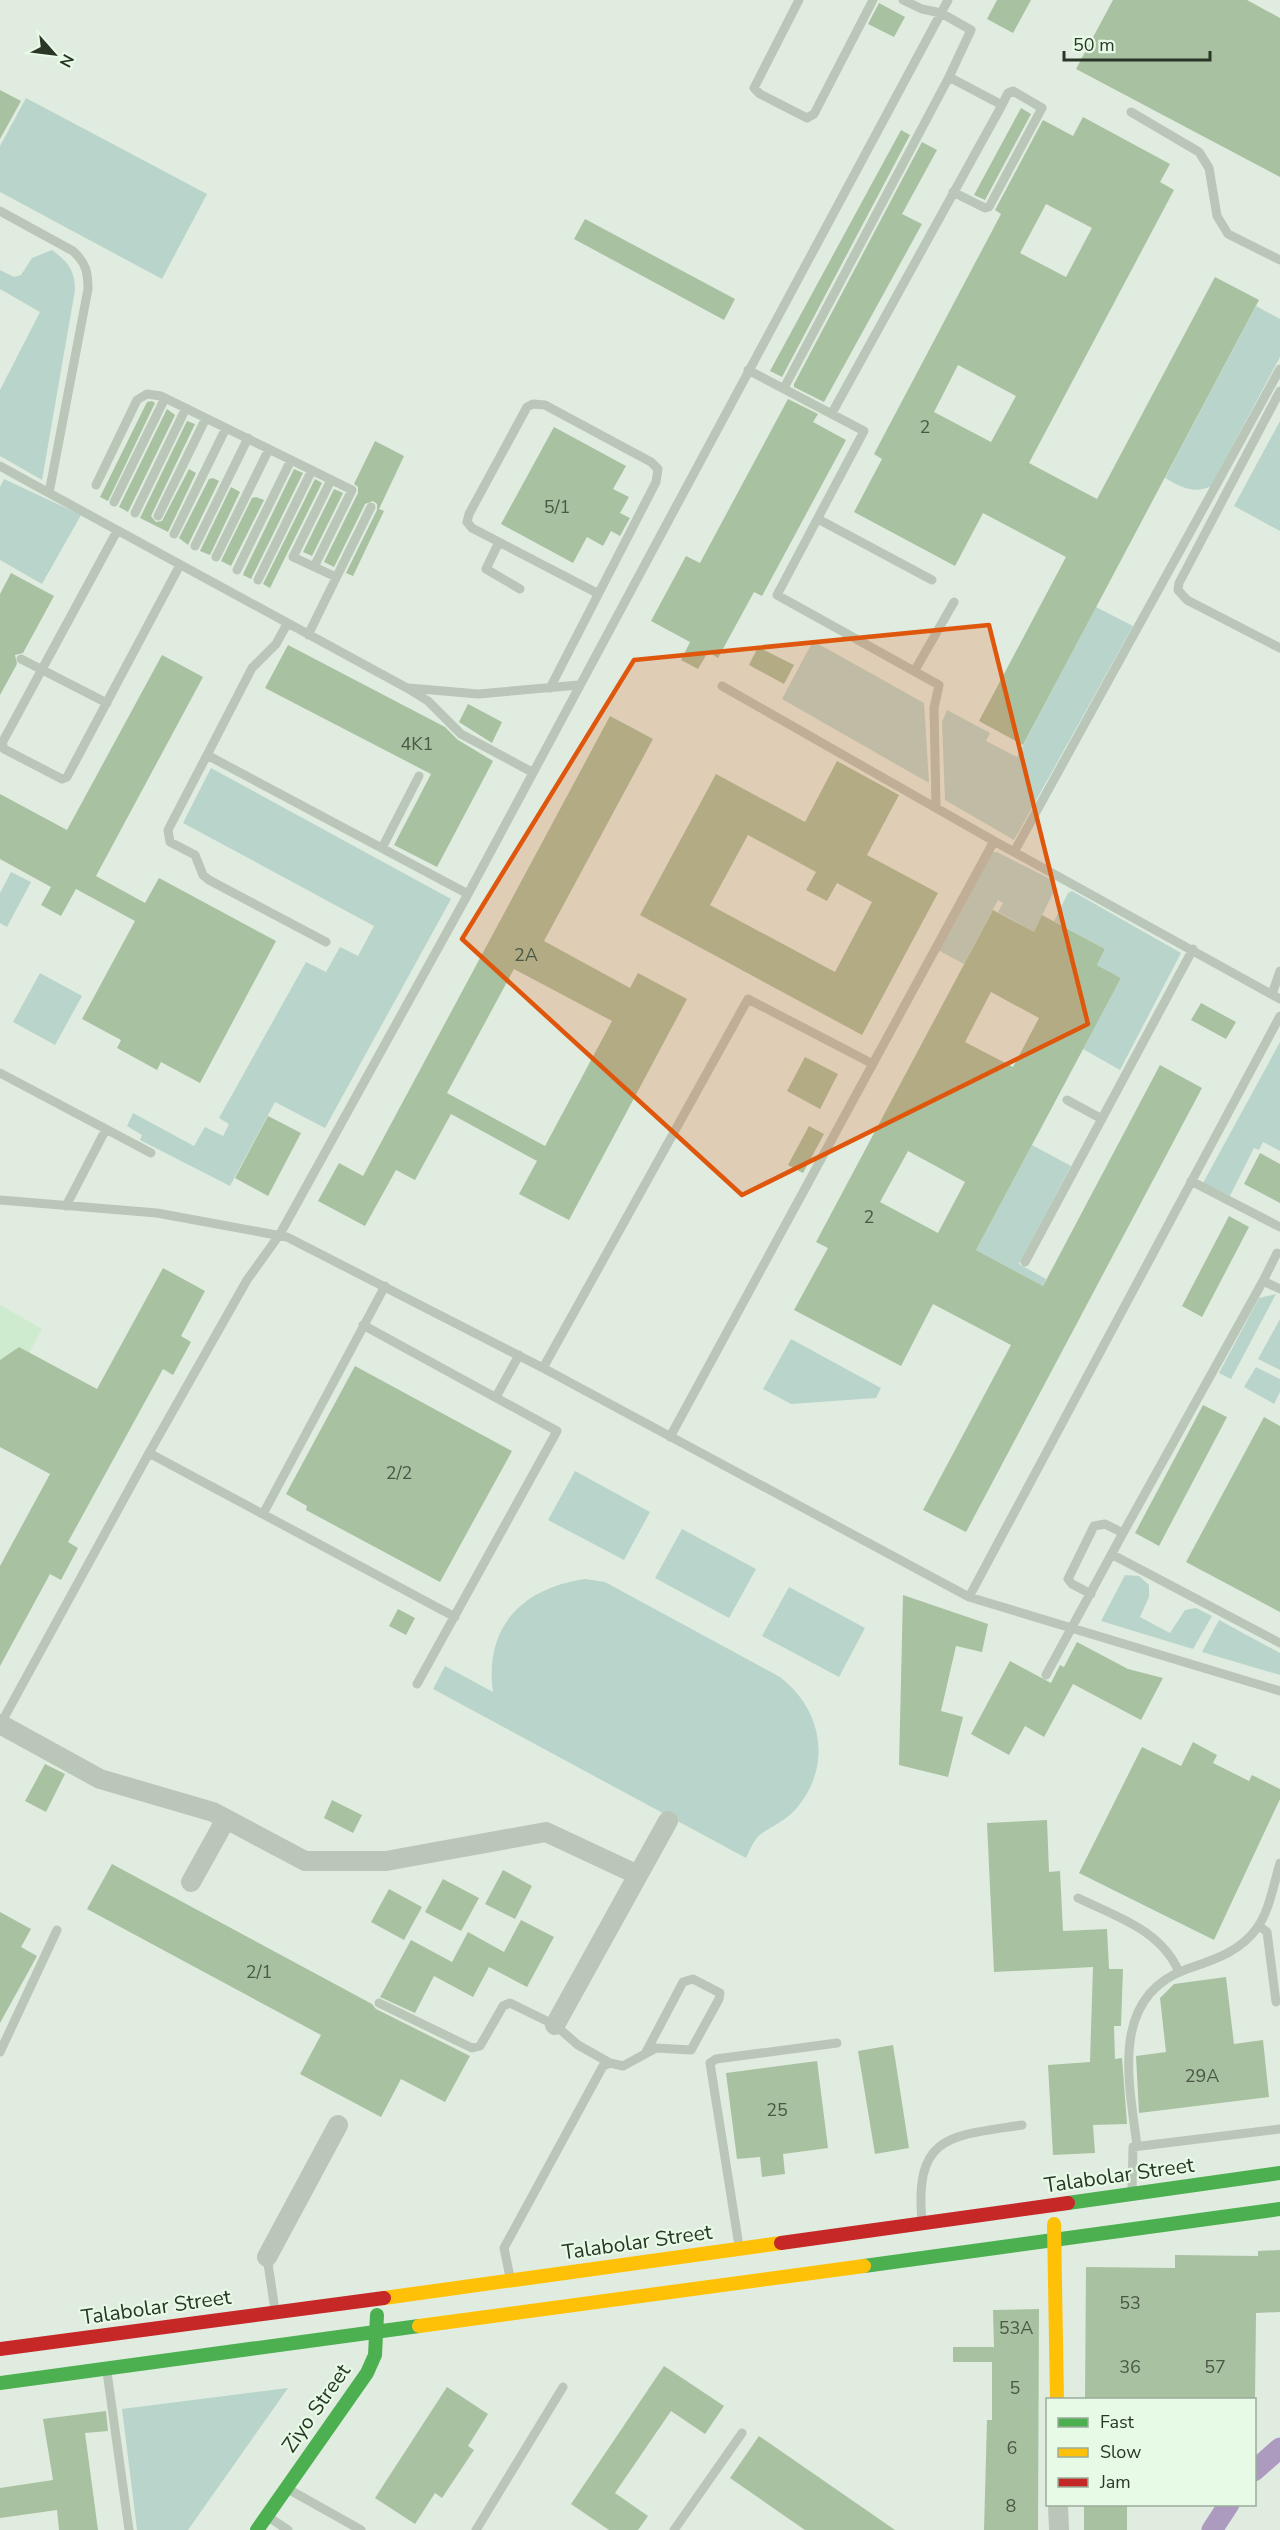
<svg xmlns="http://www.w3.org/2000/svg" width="1280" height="2530" font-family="'Nunito Sans',sans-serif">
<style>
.green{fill:#b9d5cb}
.plaza{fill:#ceebcf}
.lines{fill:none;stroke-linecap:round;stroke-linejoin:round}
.canal{stroke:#ac9abf;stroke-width:21}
.building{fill:#a8c1a0;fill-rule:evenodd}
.lane{stroke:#b9c6b8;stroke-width:9}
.street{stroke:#b9c6b8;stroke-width:20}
.fast{stroke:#4caf50;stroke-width:14}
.slow{stroke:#ffc107;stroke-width:14}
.jam{stroke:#c62828;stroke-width:14}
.marked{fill:#de570d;fill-opacity:0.2;stroke:#de570d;stroke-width:4.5;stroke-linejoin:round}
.labels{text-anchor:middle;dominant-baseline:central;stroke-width:4.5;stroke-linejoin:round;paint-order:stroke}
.number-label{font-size:18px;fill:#4a5945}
.street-label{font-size:21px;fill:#2a3627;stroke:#e6fae6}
</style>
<rect width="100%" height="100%" fill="#e0ece0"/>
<!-- green -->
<path class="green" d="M26 98 207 194 162 279 0 192V146Z
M52 250C68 262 75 270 75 290L42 480 0 456V390L40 312 0 289V270L14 277 21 275 32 258Z
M1256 306 1280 319V357L1211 486C1194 495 1179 486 1165 478Z
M1280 421V531L1234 506Z
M4 479 81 515 42 584 0 560V487Z
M1096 607 1133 626 1014 840 945 800 942 722 947 710 990 733 986 741 1017 757Z
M813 641 924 703 929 783 782 699Z
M211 768 451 899 325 1128 275 1102 230 1186 140 1140 142 1135 127 1126 133 1113 194 1146 205 1127 223 1136 229 1124 219 1118 306 962 326 972 340 947 358 956 374 926 183 823Z
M991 852H997L1050 879 1055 884 1054 891 1034 932 998 912 1003 903 998 900 964 964 938 950Z
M11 872 31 882 7 927 0 923V893Z
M1072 891 1181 953 1120 1070 1083 1049 1121 978 1097 965 1105 949 1054 921 1068 893Z
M40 973 82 996 55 1045 13 1022Z
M1280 1042V1151L1263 1142 1259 1150 1254 1148 1230 1196 1203 1183Z
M1032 1145 1071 1166 1019 1264 1046 1279 1043 1286 976 1250Z
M1276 1294 1231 1379 1219 1373 1259 1298Z
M1280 1319V1370L1258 1359Z
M791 1339 881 1388 876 1398 791 1404 763 1389Z
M1256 1367 1280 1379V1392L1274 1404 1244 1387Z
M575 1471 650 1512 624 1560 548 1520Z
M682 1529 756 1569 729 1618 655 1578Z
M1125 1575 1139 1576 1149 1585V1597L1140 1617 1170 1633 1185 1610 1196 1608 1212 1616 1193 1649 1101 1621Z
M585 1579 605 1582 780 1677C823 1710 833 1767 795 1810 785 1821 772 1826 761 1834 754 1839 750 1850 746 1858L433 1689 445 1666 493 1692C484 1627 522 1588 585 1579Z
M789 1587 865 1628 839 1677 762 1636Z
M1219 1620 1280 1653V1675L1202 1652Z
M288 2388 188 2530H137L122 2409Z"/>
<!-- plaza -->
<path class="plaza" d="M0 1305 42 1329 29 1353 19 1347 0 1360Z"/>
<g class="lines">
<!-- canal -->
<path class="canal" d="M1254 2471 1280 2448
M1212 2530 1229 2504"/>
</g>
<!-- building -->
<path class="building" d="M997 0H1031L1013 33 987 19Z
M1113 0H1247L1280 18V177L1076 69Z
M879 3 905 17 894 37 868 24Z
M0 90 21 101 0 139Z
M1021 108 1031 114 985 200 974 195Z
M1083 117 1170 164 1160 182 1174 190 1029 463 1097 499 1215 277 1259 300 1023 745 979 721 1066 557 983 513 955 566 854 512 882 459 874 454 1001 214 995 210 1043 120 1073 136ZM1046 204 1092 228 1066 277 1020 253ZM958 365 1016 396 991 442 934 412Z
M901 130 910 135 782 377 770 371Z
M922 142 937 150 902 214 922 224 824 402 794 387V384Z
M585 219 735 299 724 320 574 239Z
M788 399 818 414 813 422 846 440 762 596 754 592 718 658 708 652 698 669 681 660 690 642 651 621 686 556 700 563Z
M152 401 155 403 108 501 100 497 147 402Z
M167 409 175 415 128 512 119 507Z
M187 421 195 424 151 516 156 522 162 521 189 469 196 473 168 532 140 518Z
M554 427 626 466 613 489 629 497 620 513 630 518 627 523 620 536 611 531 603 546 587 537 573 563 501 524Z
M375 441 404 456 379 509 384 511 353 576 346 573 377 510V504L373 501 365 504 334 567 324 562 358 493V487L354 484Z
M294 469 303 473 251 579 243 575 244 572Z
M213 478 219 481 188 545 179 538 209 479Z
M315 479 322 483 270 588 263 584Z
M231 487 240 492 210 555 200 551Z
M334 489 343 493 312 556 303 552Z
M256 497 264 500 231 566 221 561 252 498Z
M11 573 54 596 23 653 15 655 17 664 0 695V594Z
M288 645 445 727 458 740 493 761 437 867 394 845 431 774 265 688Z
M758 647 794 665 784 684 749 665Z
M162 655 203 677 96 876 145 903 159 878 276 941 200 1083 161 1062 157 1070 117 1048 121 1040 82 1019 135 921 76 889 61 916 41 905 51 887 0 859V794L67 830Z
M468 704 502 722 492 743 459 722Z
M610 716 653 739 544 941 630 988 638 973 687 999 569 1220 519 1194 537 1161 451 1114 415 1180 396 1170 365 1226 318 1201 339 1163 363 1176ZM514 969 612 1021 545 1146 447 1093Z
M837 761 899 795 867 855 938 893 862 1035 640 915 716 774 805 822ZM748 835 816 872 806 890 827 901 837 883 872 902 835 972 710 905Z
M993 910 1034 932 1042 915 1105 949 1097 965 1121 978 976 1250 1043 1286 1160 1065 1202 1088 966 1532 923 1510 1011 1345 933 1304 901 1366 794 1310 828 1248 816 1242ZM991 992 1039 1018 1013 1067 965 1042ZM908 1151 965 1182 938 1233 880 1202Z
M1201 1003 1236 1022 1226 1039 1191 1020Z
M805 1057 838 1074 820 1109 787 1091Z
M268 1116 301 1133 268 1196 235 1178Z
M809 1126 824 1134 803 1173 788 1165Z
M1260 1153 1280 1164V1203L1244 1184Z
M1229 1216 1249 1227 1202 1317 1182 1306Z
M163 1268 205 1291 181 1336 191 1342 173 1375 163 1369 68 1542 78 1548 61 1580 50 1574 0 1666V1566L50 1474 0 1447V1360L19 1347 97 1389Z
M355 1366 512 1451 440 1582 306 1510 307 1506 286 1494Z
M1203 1405 1227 1417 1159 1546 1135 1533Z
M1264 1417 1280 1426V1612L1186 1562Z
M903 1595 988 1624 982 1652 956 1646 941 1711 963 1717 948 1777 899 1765Z
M398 1609 415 1618 406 1635 389 1626Z
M1077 1642 1128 1669 1163 1678 1141 1720 1073 1684 1044 1737 1025 1726 1009 1755 971 1734 1010 1661 1051 1683 1060 1665 1064 1667Z
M1193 1742 1217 1755 1213 1763 1249 1781 1252 1775 1280 1789V1799L1214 1940 1079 1873 1142 1747 1181 1766Z
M45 1764 65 1774 46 1812 25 1801Z
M332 1800 362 1815 353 1833 324 1818Z
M1047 1820 1049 1872 1060 1871 1063 1931 1107 1929 1109 1969H1123L1121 2026H1114L1115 2059 1122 2058 1127 2124 1093 2125 1095 2153 1053 2155 1048 2065 1090 2062 1093 1967 994 1972 987 1823Z
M112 1864 372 2004 376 2009 470 2056 445 2102 401 2079 381 2117 300 2074 321 2035 87 1909Z
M503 1870 532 1886 515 1919 485 1904Z
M443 1879 479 1898 461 1931 425 1912Z
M389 1889 422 1907 404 1940 371 1922Z
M0 1912 31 1929 21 1947 37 1956 0 2023Z
M521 1920 554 1937 527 1987 489 1967 473 1997 434 1976 415 2013 380 1997 411 1940 452 1962 468 1932 504 1952Z
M1226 1977 1234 2044 1263 2040 1269 2097 1139 2113 1136 2056 1166 2052 1160 1998 1174 1984Z
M893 2045 909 2148 875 2154 858 2051Z
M817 2061 828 2148 783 2154 785 2174 762 2177 760 2157 737 2159 726 2073Z
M1280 2250V2312L1256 2313 1255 2400H1085L1086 2267 1175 2268V2255L1258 2256V2251Z
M1039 2309 1038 2530H984L987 2420H992V2362H953V2347H994L993 2310Z
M664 2366 724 2406 705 2434 671 2411 615 2493 648 2516 638 2530H609L571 2504Z
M447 2387 488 2414 468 2446 474 2450 442 2498 435 2493 415 2524 375 2498Z
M106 2411 108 2431 85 2433 98 2530H59L57 2510 0 2518V2488L53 2480 43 2419Z
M759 2436 895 2530H805L730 2478Z
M1084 2505H1127V2530H1084Z"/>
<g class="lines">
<!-- lane -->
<path class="lane" d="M799 0 754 88 760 94 807 118 814 114 873 0
M903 0 922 9 941 13 971 30 949 77 1002 105 1008 93 1013 91 1042 108 989 207 985 208 953 192
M1131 112 1199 152 1209 168 1217 216 1228 234 1280 260
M0 211 73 251C86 263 88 272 88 289L49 493 407 688 428 701 461 734 532 772
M748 370 864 431 777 595 939 685 934 708 936 806
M784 388 949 77
M1280 391 1179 583 1178 590 1187 600 1280 648
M832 413 1002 105
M0 466 49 493
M331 480 293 557 336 577
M96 485 137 400 147 394 161 396 352 490 314 567
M114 502 165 398
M135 513 186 408
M158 516 206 418
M818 519 932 580
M117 531 2 743 4 749 62 779 67 777 180 565
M174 534 226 428
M499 542 486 569 520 589
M195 546 248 438
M216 557 269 449
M237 570 291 460
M258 580 312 470
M287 624 276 644 252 668 207 755 468 894
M308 635 371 507
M21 659 107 703
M915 670 954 602
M722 686 994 841
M409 688 478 694 579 685
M550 688 656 482 658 469 651 462 545 405 533 404 527 407 469 514 467 522 472 528 597 593
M207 755 168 830 170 842 195 855 203 875 209 880 326 942
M382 848 419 776
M1014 852 1280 369
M1272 994 1280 971
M0 1073 151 1153
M1067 1100 1102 1119
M1191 1181 1280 1227
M0 1200 157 1213 287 1237 543 1368 969 1597 1280 1691
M66 1206 106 1129
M1025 1262 1193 949
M1263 1281 1277 1253
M363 1325 557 1431 417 1684
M543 1368 748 999 873 1064
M496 1397 519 1355
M670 1437 994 841 1280 999
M263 1514 385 1286
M1123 1533 1263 1281 1280 1289
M1113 1555 1280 1643
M969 1597 1280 1016
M455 1617 149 1453 247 1280 280 1234 468 894 948 0
M1046 1675 1123 1533 1105 1524 1094 1526 1068 1579 1072 1584 1091 1594
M0 1725 149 1453
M1078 1898C1117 1917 1161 1930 1179 1972
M1259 1926 1267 1932 1276 2002
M379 2003 472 2048 480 2046 503 2006 510 2003 555 2025 578 2045 610 2063
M0 2052 57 1930
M1137 2146C1129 2081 1109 1997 1187 1969 1213 1960 1240 1952 1257 1928 1269 1912 1274 1883 1280 1863
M1132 2190 1133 2147 1280 2129
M922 2221C914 2134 951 2136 1022 2125
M739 2246 710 2063 716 2059 837 2043
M267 2257 275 2310
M510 2277 504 2248 603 2066 610 2063 623 2066 656 2048 691 2050 719 1999 720 1993 693 1979 683 1982 646 2052
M107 2372 129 2530
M288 2489 361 2530
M270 2518 288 2530
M476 2530 563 2387
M674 2530 742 2433"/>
<!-- street -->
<path class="street" d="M0 1724 100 1779 213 1812 305 1861H386L546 1832 638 1875
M191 1882 226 1819
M555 2025 668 1821
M267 2257 338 2125
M1058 2504 1059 2530"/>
<!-- fast -->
<path class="fast" d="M1068 2203 1280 2173
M864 2266 1280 2209
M0 2383 419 2326
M257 2530 367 2373 375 2355 377 2315"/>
<!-- slow -->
<path class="slow" d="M1054 2224 1057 2400
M384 2298 781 2243
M419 2326 864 2266"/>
<!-- jam -->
<path class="jam" d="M781 2243 1068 2203
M0 2349 384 2298"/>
</g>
<!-- marked area -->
<path class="marked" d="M989 625 1088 1024 742 1195 462 939 634 660Z"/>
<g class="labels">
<!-- number labels -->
<g class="number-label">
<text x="925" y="427">2</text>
<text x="557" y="507">5/1</text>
<text x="417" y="744">4K1</text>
<text x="526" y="955">2A</text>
<text x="869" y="1217">2</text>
<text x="399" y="1473">2/2</text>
<text x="259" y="1972">2/1</text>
<text x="1202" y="2076">29A</text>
<text x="777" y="2110">25</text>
<text x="1130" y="2303">53</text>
<text x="1016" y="2328">53A</text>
<text x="1130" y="2367">36</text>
<text x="1215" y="2367">57</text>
<text x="1015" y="2388">5</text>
<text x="1012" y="2448">6</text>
<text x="1011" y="2506">8</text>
</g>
<!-- street labels -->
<g class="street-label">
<text transform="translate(1119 2175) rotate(-8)">Talabolar Street</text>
<text transform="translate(637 2242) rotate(-8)">Talabolar Street</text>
<text transform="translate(156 2307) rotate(-8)">Talabolar Street</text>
<text transform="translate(316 2408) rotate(-55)">Ziyo Street</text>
</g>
</g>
<!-- legend -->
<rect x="1046" y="2398" width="210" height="108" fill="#e6fae6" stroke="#9bac9a" stroke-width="1.5"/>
<rect x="1058" y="2418" width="30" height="9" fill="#4caf50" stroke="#9bac9a" stroke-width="1.5"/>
<text x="1100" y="2428" font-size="18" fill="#2a3627">Fast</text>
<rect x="1058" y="2448" width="30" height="9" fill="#ffc107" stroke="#9bac9a" stroke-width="1.5"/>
<text x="1100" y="2458" font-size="18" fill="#2a3627">Slow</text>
<rect x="1058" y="2478" width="30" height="9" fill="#c62828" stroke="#9bac9a" stroke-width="1.5"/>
<text x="1100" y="2488" font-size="18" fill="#2a3627">Jam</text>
<!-- north arrow -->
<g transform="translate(54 54) rotate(118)" stroke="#e6fae6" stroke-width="4.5" paint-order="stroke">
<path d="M0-4.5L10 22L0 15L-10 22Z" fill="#2a3627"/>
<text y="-9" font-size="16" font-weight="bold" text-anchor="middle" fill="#2a3627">N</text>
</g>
<!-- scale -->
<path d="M1064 51v9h146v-9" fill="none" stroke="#2a3627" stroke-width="3"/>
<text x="1073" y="51" font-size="18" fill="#2a3627" stroke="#e6fae6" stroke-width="4.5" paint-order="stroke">50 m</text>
</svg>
